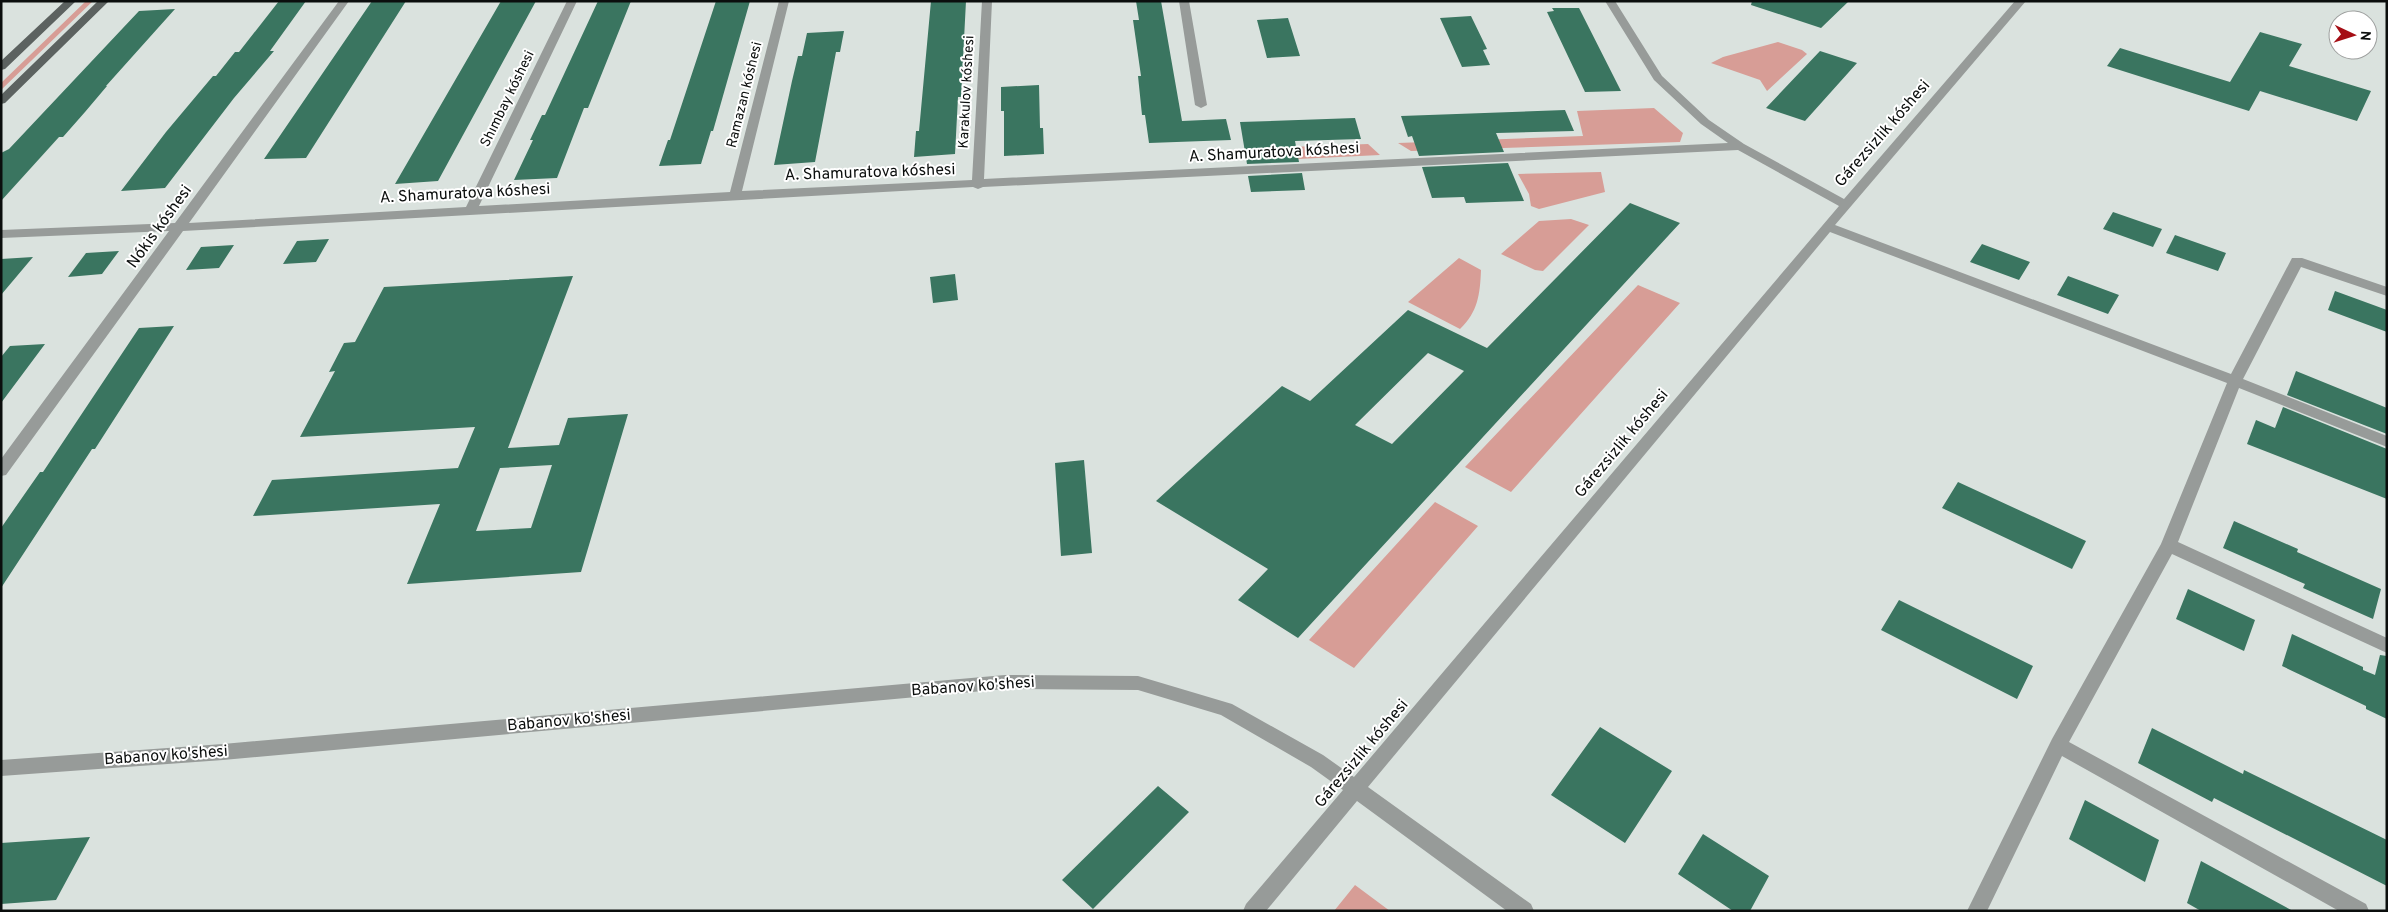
<svg xmlns="http://www.w3.org/2000/svg" width="2388" height="912" font-family="Overpass,sans-serif">
<style>
.green{fill:#d79d96}
.building{fill:#3a7560;fill-rule:evenodd}
.lines{fill:none;stroke-linecap:round;stroke-linejoin:round}
.minor{fill:#979b99;fill-rule:evenodd}
.major{fill:#5c6260;fill-rule:evenodd}
.labels{text-anchor:middle;dominant-baseline:central;stroke-width:4;stroke-linejoin:round;paint-order:stroke}
.far-street-label{font-size:14px;fill:#0b0e0d;stroke:#fff}
.street-label{font-size:16px;fill:#0b0e0d;stroke:#fff}
</style>
<rect width="100%" height="100%" fill="#dae2de"/>
<!-- green -->
<path class="green" d="M86 1H93L1 90V83Z
M1778 42 1802 50 1807 54 1767 91 1760 80 1711 63 1723 57Z
M1654 108 1683 133 1680 142 1411 151 1398 143 1583 136 1577 111Z
M1368 144 1380 155 1277 160 1242 158 1241 149Z
M1601 172 1605 192 1539 209 1531 206 1529 194 1518 174Z
M1571 219 1589 225 1543 271 1535 270 1501 254 1539 221Z
M1459 258 1481 270C1480 294 1478 312 1460 329L1408 302Z
M1638 285 1680 303 1511 492 1465 467Z
M1435 502 1478 526 1354 668 1309 640Z
M1355 885 1390 911H1334Z"/>
<!-- building -->
<path class="building" d="M279 1H306L270 51H274L234 98 165 188 121 191 166 132 213 76H216L235 52H239Z
M372 1H406L306 158 264 159Z
M501 1H536L438 181 395 184Z
M598 1H631L588 108H584L557 178 514 180 533 140H530L542 115H545Z
M716 1H750L713 131H711L701 164 659 166 668 140H670Z
M931 1H966L961 97H958L955 154 914 157 916 131H919Z
M1136 1H1161L1182 121 1226 119 1231 140 1149 143 1145 115H1142L1138 76H1141L1133 20H1139Z
M1752 1H1849L1821 28 1751 5Z
M1552 8H1579L1621 91 1585 92 1547 12 1554 11Z
M175 9 106 86H107L85 112 63 137H59L1 201V153L9 149 139 11Z
M1471 16 1487 49 1483 50 1490 65 1462 67 1440 18Z
M1288 18 1300 56 1267 58 1257 20Z
M844 31 840 52H836L815 162 774 165 792 81 798 56H802L807 33Z
M2260 32 2302 44 2289 66 2371 91 2357 121 2260 91 2249 111 2107 66 2120 48 2230 82Z
M1820 51 1857 63 1805 121 1766 108Z
M1039 85 1040 128H1043L1044 154 1004 156V111H1001V87Z
M1565 110 1574 131 1496 133 1504 152 1419 156 1412 136 1408 137 1401 116Z
M1355 118 1361 139 1295 141 1299 162 1247 164 1240 122Z
M1508 163 1524 201 1466 203 1464 197 1432 198 1422 167Z
M1302 173 1305 190 1251 192 1248 176Z
M1630 203 1680 223 1298 638 1238 600 1268 569 1156 501 1282 386 1310 401 1408 310 1487 348ZM1428 353 1464 371 1392 444 1355 425Z
M2113 212 2162 229 2153 247 2103 229Z
M2175 235 2226 253 2218 271 2166 253Z
M329 239 316 262 283 264 297 241Z
M1982 244 2030 262 2019 280 1970 262Z
M234 245 219 268 186 270 201 247Z
M119 251 102 274 68 277 86 253Z
M33 257 1 295V259Z
M955 274 958 300 933 303 930 277Z
M573 276 508 448 559 445 568 418 628 414 581 572 407 584 440 504 253 516 272 480 458 468 475 427 300 437 335 371 329 372 344 343 355 342 384 287ZM552 465 531 528 476 531 500 468Z
M2068 276 2119 295 2108 314 2057 295Z
M2335 291 2387 310V332L2328 310Z
M174 326 95 449H92L1 588V528L40 472H43L139 328Z
M45 344 1 403V357L10 346Z
M2296 371 2387 408V434L2287 395Z
M2283 407 2387 449V499L2247 444 2256 420 2275 428Z
M1084 460 1092 553 1061 556 1055 463Z
M1958 482 2086 541 2072 569 1942 508Z
M2234 521 2298 549 2297 552 2381 589 2373 619 2303 588 2305 584 2223 548Z
M2188 589 2255 620 2244 651 2176 619Z
M1899 600 2033 666 2017 699 1881 630Z
M2292 634 2363 667V670L2375 675 2380 655 2387 656V719L2366 709V706L2282 666Z
M1600 727 1672 771 1625 843 1551 795Z
M2152 728 2243 774 2244 770 2387 840V886L2214 798 2212 802 2138 763Z
M1158 786 1189 812 1093 909 1062 880Z
M2085 800 2159 840 2145 882 2069 839Z
M1703 834 1769 876 1750 911H1733L1678 874Z
M90 837 56 900 1 904V843Z
M2201 861 2293 911H2201L2187 903Z"/>
<g class="lines">
<!-- minor -->
<path class="minor" d="M339 1H349L189 223 466 207 567 1H577L479 206 730 192 779 1H789L742 191 972 180 982 1H992L984 179 1728 143 1701 124 1654 80 1605 1H1615L1662 76 1709 120 1744 144 1844 199 2015 1H2026L1835 225 2231 374 2292 258H2302L2387 287V296L2301 267 2243 379 2387 436V447L2239 388 2178 542 2387 638V653L2172 554 2069 742 2366 904 2369 911H2339L2062 756 1987 911H1967L2052 739 2161 544 2227 383 1830 232 1368 787 1531 904 1534 911H1507L1357 801 1266 911H1243L1246 904 1343 790 1311 767 1221 715 1138 690 1005 689 223 760 1 776V760L223 744 1005 675 1138 676 1232 704 1323 755 1354 777 1839 206 1738 150 983 187 978 189 973 187 183 231 6 475 1 476V459L169 231 1 238V230L175 223Z
M1179 1H1189L1207 105 1201 108 1195 105Z"/>
<!-- major -->
<path class="major" d="M65 1H76L5 69 1 70V61Z
M98 1H109L5 103 1 104V95Z"/>
</g>
<g class="labels">
<!-- far-street labels -->
<g class="far-street-label">
<text transform="translate(967 92) rotate(-87)">Karakulov kóshesi</text>
<text transform="translate(745 95) rotate(-76)">Ramazan kóshesi</text>
<text transform="translate(508 99) rotate(-64)">Shımbay kóshesi</text>
</g>
<!-- street labels -->
<g class="street-label">
<text transform="translate(1883 134) rotate(-49)">Gárezsizlik kóshesi</text>
<text transform="translate(1274 153) rotate(-3)">A. Shamuratova kóshesi</text>
<text transform="translate(870 173) rotate(-2)">A. Shamuratova kóshesi</text>
<text transform="translate(465 194) rotate(-3)">A. Shamuratova kóshesi</text>
<text transform="translate(160 227) rotate(-54)">Nókis kóshesi</text>
<text transform="translate(1622 444) rotate(-50)">Gárezsizlik kóshesi</text>
<text transform="translate(973 687) rotate(-4)">Babanov ko'shesi</text>
<text transform="translate(569 721) rotate(-5)">Babanov ko'shesi</text>
<text transform="translate(1362 754) rotate(-50)">Gárezsizlik kóshesi</text>
<text transform="translate(166 756) rotate(-4)">Babanov ko'shesi</text>
</g>
</g>
<!-- border -->
<rect width="2388" height="912" fill="none" stroke="#0b0e0d" stroke-width="5"/>
<!-- north arrow -->
<g transform="translate(2353 35) rotate(94)"><circle r="24" fill="#ffffff" stroke="#9d9f9e"/>
<path d="M0-4L9 19L0 12L-9 19Z" fill="#a50e15"/>
<text y="-8" font-size="14" font-weight="bold" text-anchor="middle" fill="#0b0e0d">N</text>
</g>
</svg>
